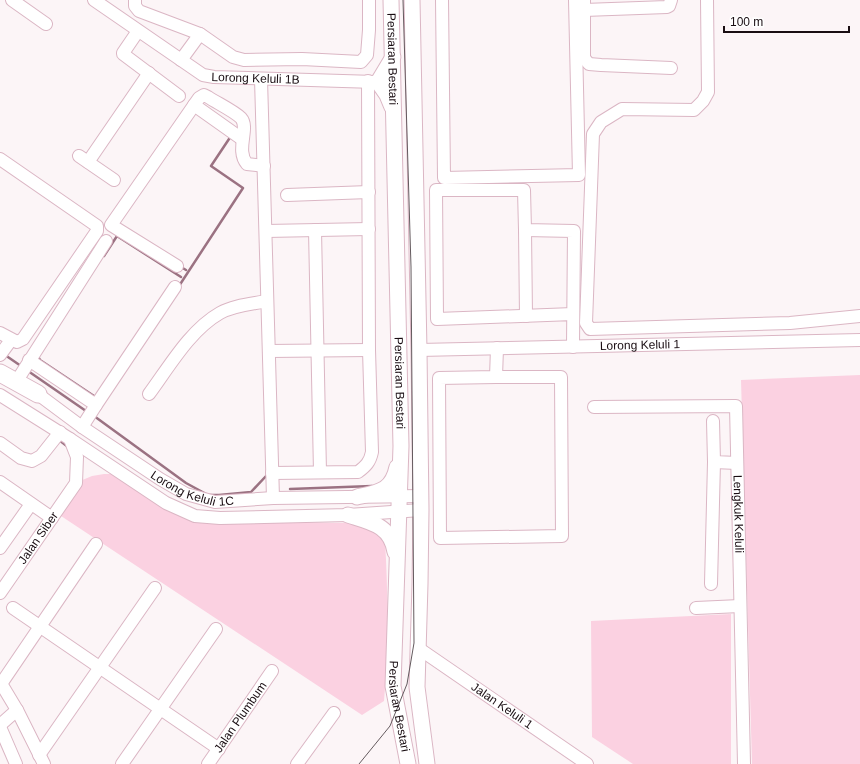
<svg xmlns="http://www.w3.org/2000/svg" width="860" height="764" font-family="Helvetica,sans-serif">
<style>
.green{fill:#fbd1e1}
.lines{fill:none;stroke-linecap:round;stroke-linejoin:round}
.stream{stroke:#9b7282;stroke-width:2.5}
.minor-casing{stroke:#dbb6c4;stroke-width:14}
.major-casing{stroke:#dbb6c4;stroke-width:17}
.highway-casing{stroke:#dbb6c4;stroke-width:19}
.minor{stroke:#fff;stroke-width:12}
.major{stroke:#fff;stroke-width:15}
.highway{stroke:#fff;stroke-width:17}
.tram{stroke:#645a5e;stroke-width:1}
.labels{text-anchor:middle;dominant-baseline:central;stroke-width:3;stroke-linejoin:round;paint-order:stroke}
.street-label{font-size:12px;fill:#190d12;stroke:#fff}
</style>
<rect width="100%" height="100%" fill="#fcf5f7"/>
<!-- green -->
<path class="green" d="M860 375V764H752L741 380Z
M104 474H113L167 511 192 521 226 522 361 523 371 527 385 540C388 593 389 648 384 701L362 715 58 514 80 481 92 476Z
M731 614V764H633L592 737 591 621Z"/>
<g class="lines">
<!-- stream -->
<path class="stream" d="M104 256 117 236 181 277
M181 267 186 270
M179 286 243 188 211 166 231 136 230 135
M5 355 21 366
M37 355 40 360 97 398
M28 371 86 411
M94 416 186 483 208 495H219L251 492 267 475
M59 440 68 447
M290 489 372 486"/>
<!-- minor casing -->
<g class="minor-casing">
<g id="minor">
<path d="M12 0 46 24"/>
<path id="s1" d="M94 0 203 75 214 77 375 82"/>
<path d="M135 0V6L139 11 200 34 181 60"/>
<path d="M442 0 444 178 579 175 575 0"/>
<path d="M584 0V58L589 64 601 65 671 68"/>
<path d="M707 0 708 92 703 101 694 110 622 109 601 122 593 134 586 323 590 329 790 323 860 316"/>
<path d="M584 10 667 7 669 6 671 0"/>
<path d="M138 31 123 53V54L179 96"/>
<path d="M200 34 233 57 244 60 302 59 361 62 367 55 369 30V0"/>
<path d="M261 79 273 498"/>
<path d="M194 105 242 139"/>
<path d="M79 156 114 180"/>
<path d="M0 159 97 226V231L23 339 17 342 0 333"/>
<path d="M88 162 149 73"/>
<path d="M287 195 369 192"/>
<path d="M315 230 320 472"/>
<path d="M525 230 526 316"/>
<path d="M266 231 369 229"/>
<path d="M177 266 111 225 199 98 204 95 208 97C217 103 234 111 241 118 250 128 235 150 247 164L264 166"/>
<path d="M573 314 437 319 436 190H524L525 230 574 231 573 347"/>
<path id="s2" d="M419 350 860 340"/>
<path d="M269 351 369 350"/>
<path d="M0 355 11 340"/>
<path d="M29 360 96 405"/>
<path d="M496 377H561L562 536 440 538 439 378 496 377 497 348"/>
<path d="M18 379 106 241"/>
<path id="s3" d="M31 389 82 427 160 479 186 494 215 502 273 498 421 496"/>
<path d="M149 394C169 367 190 330 220 313 234 305 252 304 267 301"/>
<path d="M0 395 70 439 166 503 195 516 220 518 348 515 421 510"/>
<path id="s4" d="M594 407 736 406 744 764"/>
<path d="M713 421 714 462 737 463"/>
<path d="M82 427 96 405 175 287"/>
<path d="M0 443 21 458 32 461 41 456 60 432"/>
<path d="M272 473 358 472C366 466 370 462 372 452L369 350 368 81"/>
<path d="M0 482 52 518"/>
<path d="M0 548 31 504"/>
<path d="M711 584 714 462"/>
<path id="s5" d="M0 593 76 483 77 457 70 439"/>
<path d="M13 608 219 749"/>
<path d="M696 608 740 606"/>
<path id="s6" d="M418 648 587 764"/>
<path d="M0 725 17 710"/>
<path d="M0 727 16 764"/>
<path d="M39 755 155 588"/>
<path d="M44 764 17 710 2 685 3 681 96 544"/>
<path d="M122 764 216 629"/>
<path id="s7" d="M208 764 272 671"/>
<path d="M297 764 334 713"/>
</g>
</g>
<!-- major casing -->
<g class="major-casing">
<g id="major">
<path id="s8" d="M391 0 401 446 393 686 408 764"/>
<path d="M412 0 419 350 421 510 420 584 417 687 427 764"/>
<path d="M392 107 387 95 378 82 393 57"/>
<path d="M357 497C379 492 392 491 397 467"/>
<path d="M348 515C370 522 391 525 395 552"/>
</g>
</g>
<!-- highway casing -->
<g class="highway-casing">
<path id="highway" d="M0 373 38 394"/>
</g>
<!-- minor -->
<use href="#minor" class="minor"/>
<!-- major -->
<use href="#major" class="major"/>
<!-- highway -->
<use href="#highway" class="highway"/>
<!-- tram -->
<path class="tram" d="M359 764 390 726 407 684 414 643 411 267 403 0"/>
</g>
<g class="labels">
<!-- street labels -->
<g class="street-label">
<text stroke="none"><textPath href="#s8" startOffset="59">Persiaran Bestari</textPath></text>
<text stroke="none"><textPath href="#s1" startOffset="185">Lorong Keluli 1B</textPath></text>
<text stroke="none"><textPath href="#s2" startOffset="221">Lorong Keluli 1</textPath></text>
<text stroke="none"><textPath href="#s8" startOffset="383">Persiaran Bestari</textPath></text>
<text stroke="none"><textPath href="#s3" startOffset="192">Lorong Keluli 1C</textPath></text>
<text stroke="none"><textPath href="#s4" startOffset="250">Lengkuk Keluli</textPath></text>
<text stroke="none"><textPath href="#s5" startOffset="67">Jalan Siber</textPath></text>
<text stroke="none"><textPath href="#s8" startOffset="707">Persiaran Bestari</textPath></text>
<text stroke="none"><textPath href="#s6" startOffset="102">Jalan Keluli 1</textPath></text>
<text stroke="none"><textPath href="#s7" startOffset="57">Jalan Plumbum</textPath></text>
</g>
</g>
<!-- scale -->
<path d="M724 26v6h125v-6" fill="none" stroke="#190d12" stroke-width="2"/>
<text x="730" y="26" font-size="12" fill="#190d12" stroke="#ffffff" stroke-width="3" paint-order="stroke">100 m</text>
</svg>
